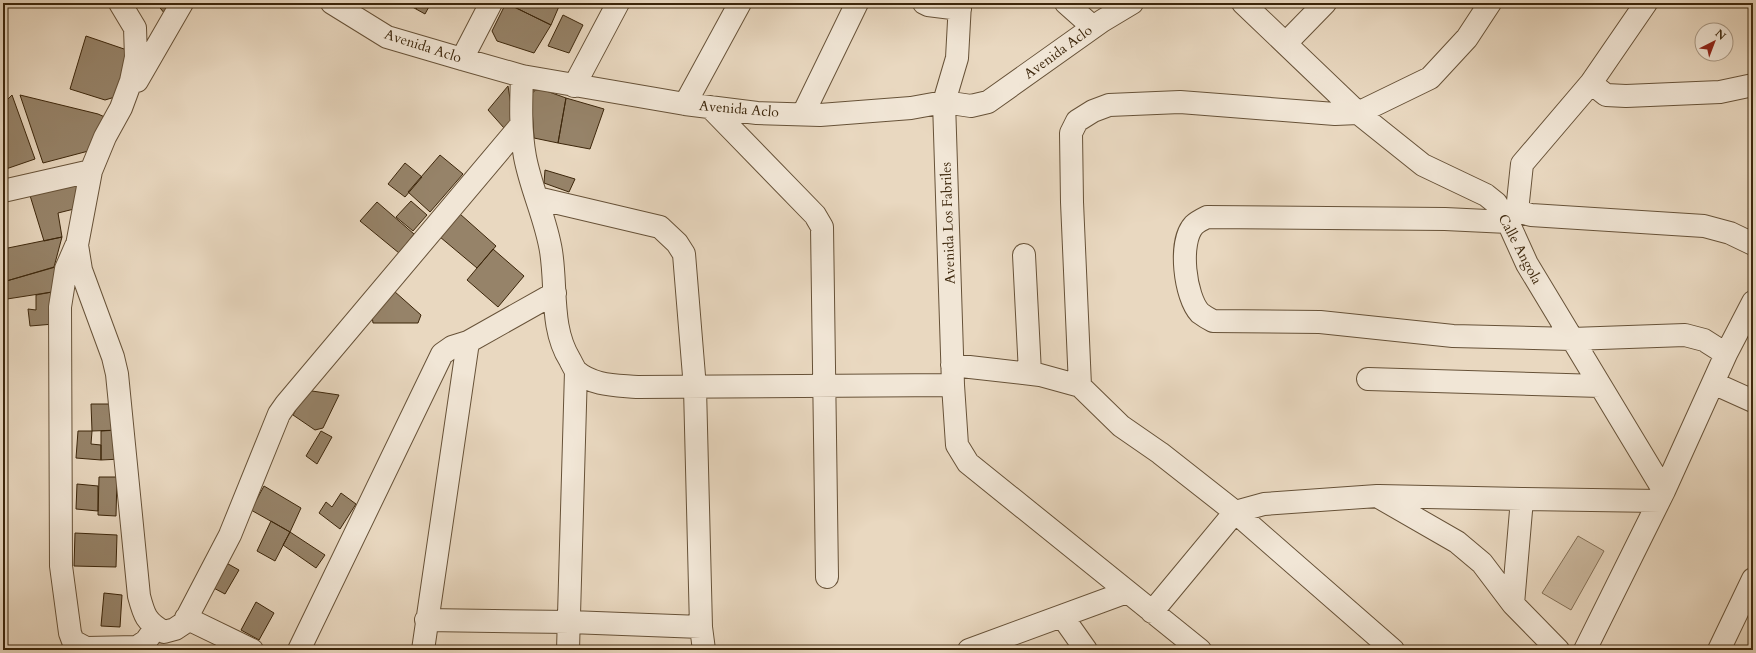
<svg xmlns="http://www.w3.org/2000/svg" width="1756" height="653" font-family="Cardo,serif">
<style>
.green{fill:#ccbaa1;stroke:#847056}
.building{fill:#968369;stroke:#3c260b}
.lines{fill:none;stroke-linecap:round;stroke-linejoin:round}
.minor-casing{stroke:#675238;stroke-width:24}
.minor{stroke:#f1e6d6;stroke-width:22}
.labels{text-anchor:middle;dominant-baseline:central;stroke-width:3.5;stroke-linejoin:round;paint-order:stroke}
.street-label{font-size:14px;fill:#3c260b;stroke:#f1e6d6}
</style>
<rect width="100%" height="100%" fill="#e9d8c0"/>
<filter id="stains"><feTurbulence type="fractalNoise" baseFrequency=".005" numOctaves="4"/><feColorMatrix values="0 0 0 0 .2 0 0 0 0 .09 0 0 0 0 .02 0 0 0 .5 -.17"/></filter>
<radialGradient id="worn" r=".72"><stop offset=".6" stop-color="#630" stop-opacity="0"/><stop offset="1" stop-color="#630" stop-opacity=".3"/></radialGradient>
<!-- green -->
<path class="green" d="M1578 536 1604 551 1571 610 1542 593Z"/>
<!-- building -->
<path class="building" d="M156 3H173L165 14Z
M405 3H419L416 9Z
M419 3H431L425 14 416 9Z
M506 3 551 25 534 53 497 41 492 31Z
M506 3H558L560 4 551 25Z
M563 15 583 25 569 53 548 46Z
M86 36 127 50 130 59 115 97 105 100 70 89Z
M508 86 513 118 504 128 488 110Z
M538 88 566 98 558 143 534 138 531 94Z
M12 95 35 159 3 170V104Z
M20 95 98 114 107 118 96 149 43 163Z
M566 98 604 109 590 149 558 143Z
M440 155 463 174 430 212 408 192Z
M405 163 422 177 405 197 388 184Z
M545 170 575 179 569 192 544 183Z
M79 180 74 209 58 213 62 237 44 241 28 189Z
M411 201 427 215 413 231 396 217Z
M377 202 414 234 399 253 360 221Z
M460 214 496 246 477 268 440 237Z
M62 237 54 267 3 282V249Z
M493 249 524 276 498 307 467 280Z
M59 266 52 292 7 299 3 282Z
M394 291 421 315 418 323H373L372 316Z
M52 292 54 324 30 326 28 309 36 310V295Z
M312 391 339 395 323 428 315 430 293 415 302 399Z
M91 404H118L119 430 92 431Z
M119 430 121 459 101 460V431Z
M78 431H92L91 444 101 445V460L76 458Z
M321 431 332 437 317 464 306 456Z
M99 477H117L116 516 98 515Z
M77 484 98 486V511L76 509Z
M264 486 301 508 290 532 251 510Z
M341 493 356 504 340 529 319 513 326 502 332 507Z
M271 521 290 532 275 561 257 551Z
M290 532 325 555 316 568 283 545Z
M75 533 117 535 116 567 74 566Z
M221 560 239 570 225 594 208 585Z
M104 593 122 595 120 627 101 626Z
M256 602 274 613 259 640 241 630Z"/>
<g class="lines">
<!-- minor casing -->
<g class="minor-casing">
<path id="minor" d="M120 3 135 28 136 57 131 81 121 108 105 137 91 171 77 245 81 270 113 357 117 374 139 596C144 615 146 622 164 632L175 629 184 623 230 535 279 414 286 404 521 125
M332 3 387 37 462 59 522 76 685 104 757 113 820 115 911 108 944 102 971 106 988 102 1102 21 1132 3
M924 3 928 5 960 9
M960 3 957 58 944 102 953 385 957 445 968 463 1200 650
M1066 3 1093 27
M1243 3 1358 113 1423 165 1486 195 1496 203 1508 222 1527 264 1664 491
M1286 43 1325 3
M462 59 491 3
M522 76C521 103 520 130 525 157 531 189 546 219 551 251 557 288 550 328 570 360 572 364 574 368 576 371 593 386 616 385 637 387L953 385
M137 81 182 3
M1591 83 1646 3
M574 86 618 3
M685 104 740 3
M710 107 815 215 822 227 827 577
M803 114 857 3
M3 191 91 171
M537 198 660 227 677 243 684 254 695 388 701 627 704 650
M1517 211 1531 215 1704 226 1730 233 1753 244
M76 246 66 269 60 307 61 566 70 633 73 641 86 648 137 647 146 641 156 627
M1024 255 1030 373
M1726 354 1704 340 1685 335 1572 339 1453 336 1320 322 1213 321C1209 319 1204 316 1200 313 1185 297 1178 242 1194 225 1197 222 1203 219 1207 217L1445 219 1508 222 1517 211 1522 164 1591 83 1606 95 1626 96 1720 92 1753 85
M952 365 1040 375 1080 386 1121 426 1160 453 1235 512 1393 650
M1368 379 1600 386
M1713 383 1753 401
M1080 386 1072 202 1071 133 1077 121 1093 111 1109 105 1180 102 1335 114 1358 113 1430 78 1467 38 1490 3
M1379 496 1522 499 1513 604
M1522 499 1659 501
M1152 612 1235 512 1264 504 1377 496 1457 542 1482 563 1513 604 1558 650
M1062 616 1086 650
M186 618 252 650
M426 620 570 622 701 627
M299 650 442 354 452 347 468 342
M423 650 468 342 555 293
M568 650 576 371
M969 650 1127 592
M1585 650 1664 491 1726 354 1753 302
M1719 650 1753 579"/>
</g>
<!-- minor -->
<use href="#minor" class="minor"/>
</g>
<g class="labels">
<!-- street labels -->
<g class="street-label">
<text transform="translate(423 46) rotate(18)">Avenida Aclo</text>
<text transform="translate(1058 52) rotate(-36)">Avenida Aclo</text>
<text transform="translate(739 109) rotate(5)">Avenida Aclo</text>
<text transform="translate(948 223) rotate(-92)">Avenida Los Fabriles</text>
<text transform="translate(1520 249) rotate(62)">Calle Angola</text>
</g>
</g>
<!-- margin -->
<rect width="1756" height="653" fill="none" stroke="#e9d8c0" stroke-width="16"/>
<rect x="4" y="4" width="1748" height="645" fill="none" stroke="#3c260b" stroke-width="2"/>
<rect x="8" y="8" width="1740" height="637" fill="none" stroke="#3c260b"/>
<!-- north arrow -->
<g transform="translate(1714 42) rotate(42)"><circle r="19" fill="#f1e6d6" stroke="#a99985"/>
<path d="M0-3L7 15L0 10L-7 15Z" fill="#8f2418"/>
<text y="-6" font-size="11" font-weight="bold" text-anchor="middle" fill="#3c260b">N</text>
</g>
<rect width="100%" height="100%" filter="url(#stains)"/>
<rect width="100%" height="100%" fill="url(#worn)"/>
</svg>
